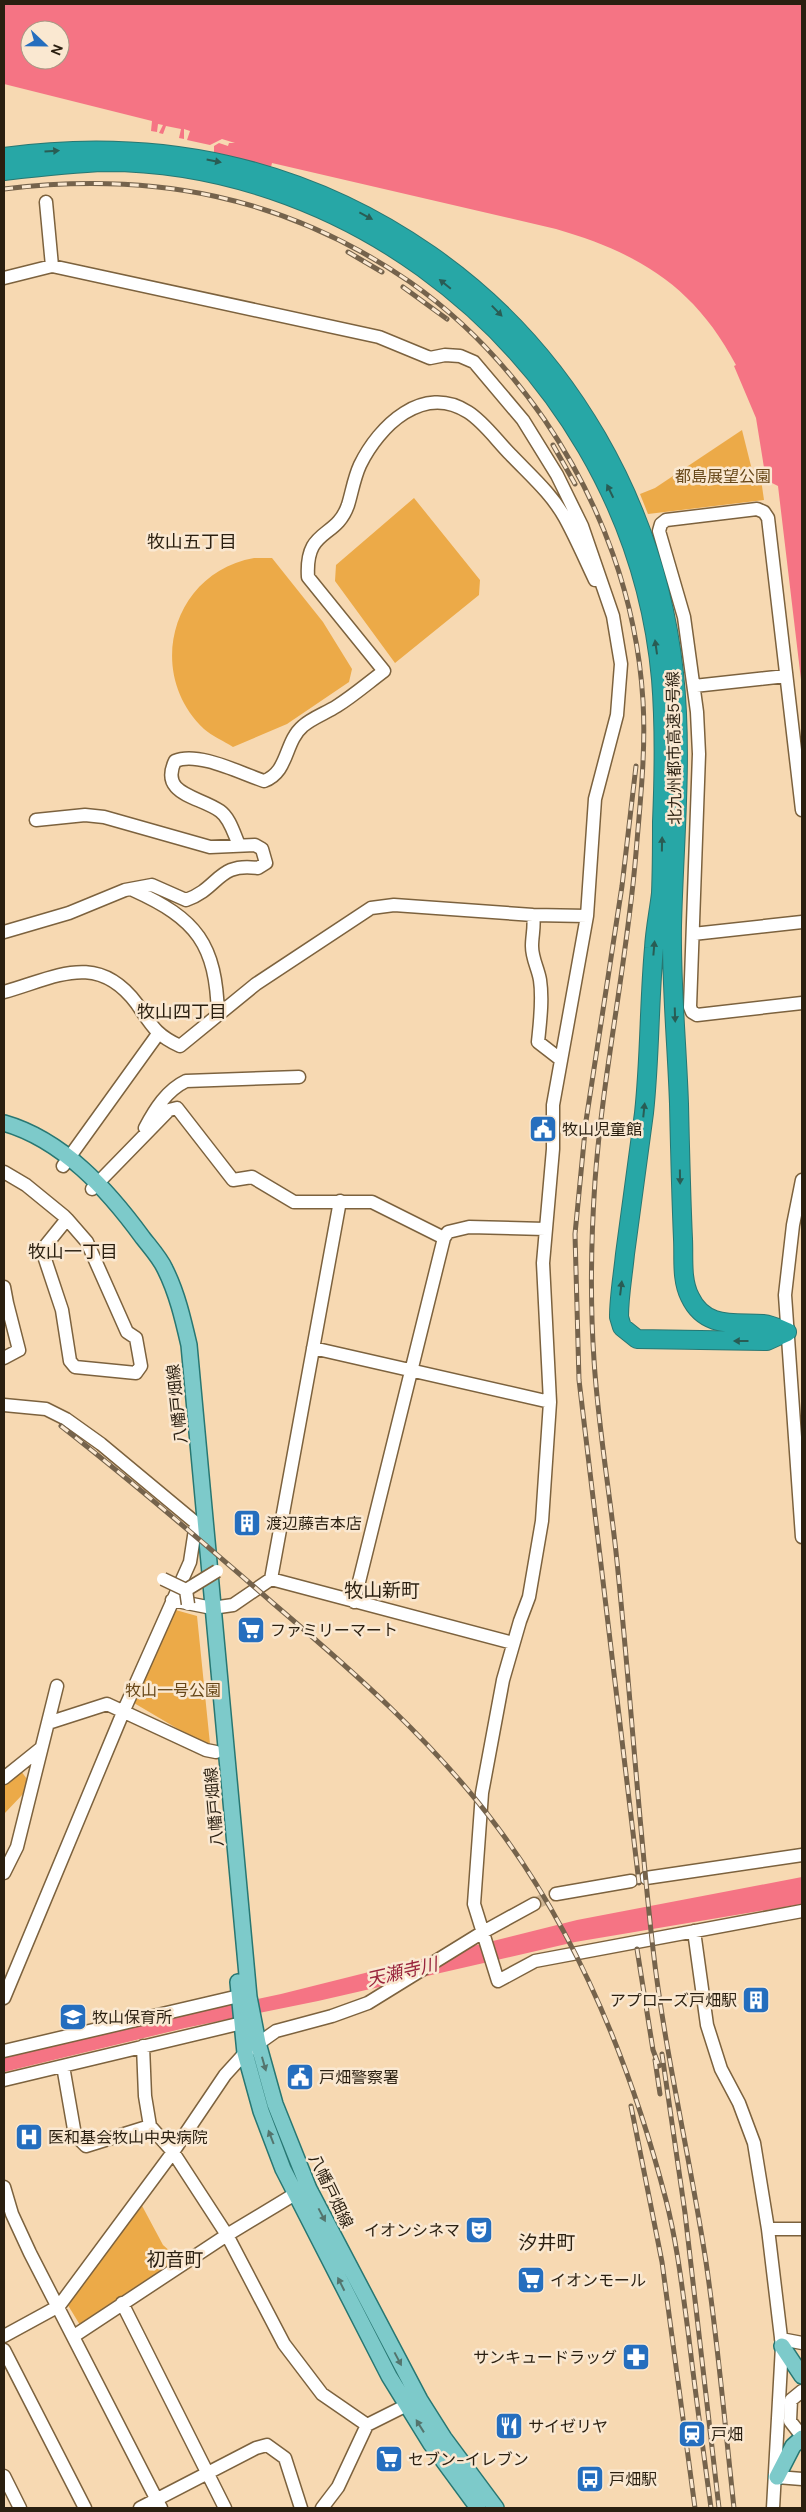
<svg xmlns="http://www.w3.org/2000/svg" width="806" height="2512" font-family="'DM Sans','Noto Sans JP',sans-serif">
<style>
.green{fill:#ecaa48}
.water{fill:#f57484;fill-rule:evenodd}
.lines{fill:none;stroke-linecap:round;stroke-linejoin:round}
.minor-tunnel{stroke:#ceb492;stroke-width:12;stroke-dasharray:12 6;stroke-linecap:butt}
.minor-casing{stroke:#7c623e;stroke-width:15}
.major-casing{stroke:#287772;stroke-width:18}
.highway-casing{stroke:#287772;stroke-width:20}
.minor{stroke:#fff;stroke-width:12}
.major{stroke:#7dcaca;stroke-width:15}
.highway{stroke:#27a7a6;stroke-width:18}
.rail-casing{stroke:#75634c;stroke-width:5}
.rail{stroke:#fae8d1;stroke-width:3;stroke-dasharray:9;stroke-linecap:butt}
.minor-bridge-casing{stroke:#7c623e;stroke-width:15;stroke-linecap:butt}
.minor-bridge{stroke:#fff;stroke-width:12}
.oneway{fill:#295c54}
.oneway2{fill:#54746d}
.labels{text-anchor:middle;dominant-baseline:central;stroke-width:5;stroke-linejoin:round;paint-order:stroke}
.park-label{font-size:16px;fill:#674718;stroke:#fae8d1}
.street-label{font-size:16px;fill:#2a1f10;stroke:#fae8d1}
.poi-label{font-size:16px;fill:#2a1f10;stroke:#fae8d1;text-anchor:start}
.neighbourhood-label{font-size:18px;fill:#2a1f10;stroke:#fae8d1}
.water-label{font-size:18px;font-style:italic;fill:#99253d;stroke:#fae8d1}
.quarter-label{font-size:19px;fill:#2a1f10;stroke:#fae8d1}
</style>
<rect width="100%" height="100%" fill="#f7d9b2"/>
<!-- green -->
<path class="green" d="M742 430 753 474 761 479 764 500 648 514 640 494 655 488Z
M414 498 480 580 479 595 395 663 335 581 336 565Z
M254 558H272L323 622 352 669 349 682 287 724 233 747C224 741 212 736 204 729 144 672 173 572 254 558Z
M172 1609 197 1616 210 1744 195 1739 134 1703Z
M21 1771 27 1779 23 1794 4 1814V1785Z
M140 2202 163 2245 180 2260 80 2325 66 2302Z"/>
<!-- water -->
<path class="water" d="M4 4H802V688L778 486 766 480 756 418 734 366 736 365C695 287 639 253 556 229L272 163 271 167 214 153V146L219 143 228 146 229 143H235L222 139 210 145 187 140 190 131 184 129V139L179 138 181 129 166 126 163 134 159 133 163 125 158 124 157 132 151 131 152 121 4 84ZM30 30H60V60H30Z
M802 1877V1904L575 1942 318 2001 185 2028 4 2072V2058L7 2057 169 2018 281 1994 577 1920Z"/>
<g class="lines">
<!-- minor-tunnel -->
<path class="minor-tunnel" d="M534 1904 556 1894"/>
<!-- minor casing -->
<g class="minor-casing">
<path id="minor" d="M46 202 52 266
M4 278 52 266 379 337 430 358 445 355 460 356 474 362 523 420 557 475 582 526 613 616 621 664 617 715 595 799 587 916 553 1105V1149L543 1263 550 1402 542 1521 529 1597 520 1621 503 1680 482 1793 474 1904 498 1981 535 1961 802 1911
M694 686 786 676
M802 810 768 518 764 512 757 509 666 520 661 524 659 531 684 617 697 712 699 754 690 1007 692 1012 697 1015 802 1003
M239 845C234 834 230 818 220 811 199 796 159 795 175 761 198 751 240 773 264 781 289 772 284 742 303 726 312 718 326 713 337 706 353 696 368 683 384 671L308 577C305 527 336 540 348 505 352 492 354 478 360 465 379 426 423 383 468 412 484 422 497 441 511 455 530 475 552 494 565 518 576 538 585 559 595 580
M133 890C197 919 216 944 218 1015
M533 915C535 926 532 935 532 946 532 959 538 968 540 980 543 1000 540 1022 538 1042L560 1059
M4 932 69 913 125 890 152 885 186 900C220 888 217 862 258 868L266 863 262 849 255 845 210 847 104 817 85 815 36 820
M693 934 802 922
M4 992C55 978 97 950 137 1004 152 1026 156 1035 180 1046L256 984 371 908 394 905 533 915 587 916
M145 1128C155 1109 167 1090 186 1081L299 1077
M63 1166 158 1034
M4 1172 26 1185 64 1216 67 1219 87 1242 127 1332 136 1338 141 1366 136 1373 75 1367 70 1361 62 1310 42 1250 67 1219
M802 1180 793 1225 785 1295 802 1537
M92 1189 169 1110 177 1108 233 1180 252 1177 294 1202H372L444 1238
M4 1287 7 1303
M4 1304 7 1303 19 1350 4 1358
M313 1348 550 1402
M4 1405 46 1409 66 1419 101 1444 196 1523 190 1562 124 1710 4 1998
M271 1579 340 1201
M172 1600 212 1608 233 1605 271 1579 513 1643
M354 1602 444 1238 448 1232 469 1227 545 1229
M48 1723 107 1704 206 1750 216 1752
M4 1778 40 1749
M4 1873 17 1847 57 1686
M646 1878 802 1855
M556 1894 631 1881
M694 1931 707 2025 721 2069 739 2103 754 2143 768 2229 782 2346 773 2508
M4 2051 239 1996
M63 2066 75 2135 86 2146 150 2126
M4 2080 242 2023
M4 2187 12 2214 30 2253 161 2508
M295 2194 227 2235 284 2344 322 2394 367 2425 407 2405
M768 2229H802
M122 2303 225 2508
M4 2336 59 2306 173 2152 225 2075 245 2053 276 2031 332 2016 368 2003 483 1932 534 1904
M74 2336 227 2235 173 2152 150 2126 145 2096 143 2046
M781 2339 802 2343
M4 2350 85 2508
M801 2435 790 2421 791 2400 802 2391
M4 2476 20 2508
M777 2477 802 2479
M140 2508 256 2448 267 2445 285 2458 301 2508
M322 2508 338 2487 367 2425"/>
</g>
<!-- major casing -->
<g class="major-casing">
<path id="major" d="M4 1123C63 1140 108 1190 143 1238 150 1247 160 1258 165 1269 177 1293 183 1319 189 1345L249 1997 258 2043 275 2104 309 2189 420 2400 444 2438 496 2508
M238 1982 245 2053 261 2111 283 2169 389 2376 431 2444 478 2508
M782 2346 802 2376
M777 2477 793 2446 802 2438"/>
</g>
<!-- highway casing -->
<g class="highway-casing">
<path id="highway" d="M4 157C157 136 302 166 430 255 568 351 656 506 674 673 683 757 674 842 672 926 671 985 677 1045 679 1104 680 1149 681 1194 683 1239 684 1257 681 1280 690 1297 705 1329 735 1322 763 1324 772 1325 780 1329 787 1332
M4 171C38 167 72 163 106 162 219 162 332 202 423 268 557 365 646 513 661 679 665 727 664 774 662 822 662 845 662 869 661 893 659 911 655 929 654 948 649 1003 650 1058 644 1113 638 1160 631 1207 625 1254 623 1275 619 1296 619 1317L622 1327 637 1339 767 1341 787 1332"/>
</g>
<!-- minor -->
<use href="#minor" class="minor"/>
<!-- major -->
<use href="#major" class="major"/>
<!-- highway -->
<use href="#highway" class="highway"/>
<!-- rail casing -->
<g class="rail-casing">
<path id="rail" d="M4 189C153 171 285 196 410 282 463 319 507 366 544 419 601 502 637 600 643 701 646 752 640 803 636 853 627 963 603 1071 595 1181 591 1240 590 1301 594 1360 598 1424 609 1488 616 1552 630 1684 638 1817 653 1949 665 2054 690 2157 706 2262 718 2343 725 2426 734 2508
M348 252 382 272
M403 287 447 319
M553 445 575 484
M636 766 622 886 586 1121 575 1234 579 1380 639 1883
M61 1426C134 1483 204 1543 274 1604 355 1673 435 1743 498 1828 580 1938 632 2069 666 2200 677 2243 682 2287 688 2331 695 2390 703 2449 711 2508
M637 1949 653 2050 659 2066
M662 2054 685 2213 719 2508
M655 2060 660 2094
M631 2106 662 2262 695 2508"/>
</g>
<!-- rail -->
<use href="#rail" class="rail"/>
<!-- minor-bridge casing -->
<g class="minor-bridge-casing">
<path id="minor-bridge" d="M163 1579 186 1590
M188 1604 186 1590 217 1571"/>
</g>
<!-- minor-bridge -->
<use href="#minor-bridge" class="minor-bridge"/>
</g>
<!-- one-way arrows -->
<defs><path id="oneway-solid" d="M-6-.8H1V-3.2L6.5 0L1 3.2V.8H-6Z" transform="scale(1.25)"/></defs>
<g class="oneway">
<use href="#oneway-solid" transform="translate(52 151) rotate(-4)"/>
<use href="#oneway-solid" transform="translate(214 161) rotate(11)"/>
<use href="#oneway-solid" transform="translate(366 216) rotate(28)"/>
<use href="#oneway-solid" transform="translate(445 284) rotate(-141)"/>
<use href="#oneway-solid" transform="translate(497 311) rotate(46)"/>
<use href="#oneway-solid" transform="translate(610 491) rotate(-116)"/>
<use href="#oneway-solid" transform="translate(656 647) rotate(-98)"/>
<use href="#oneway-solid" transform="translate(662 844) rotate(-89)"/>
<use href="#oneway-solid" transform="translate(654 948) rotate(-85)"/>
<use href="#oneway-solid" transform="translate(675 1015) rotate(88)"/>
<use href="#oneway-solid" transform="translate(644 1110) rotate(-84)"/>
<use href="#oneway-solid" transform="translate(680 1177) rotate(89)"/>
<use href="#oneway-solid" transform="translate(621 1288) rotate(-83)"/>
<use href="#oneway-solid" transform="translate(741 1341) rotate(180)"/>
</g>
<g class="oneway2">
<use href="#oneway-solid" transform="translate(264 2064) rotate(74)"/>
<use href="#oneway-solid" transform="translate(271 2137) rotate(-111)"/>
<use href="#oneway-solid" transform="translate(322 2215) rotate(62)"/>
<use href="#oneway-solid" transform="translate(341 2284) rotate(-117)"/>
<use href="#oneway-solid" transform="translate(398 2359) rotate(62)"/>
<use href="#oneway-solid" transform="translate(420 2426) rotate(-122)"/>
</g>
<!-- icons -->
<defs>
<g id="civic-square" transform="scale(1.4375)"><rect x="-9" y="-9" width="18" height="18" rx="4" fill="#256ebe" stroke="#fae8d1"/><path d="M-.6-6.5H3V-4.5H.6V-3L4-1V1h2V6H-6V1h2V-1L-.6-3ZM-1.2 2.5V6h2.4V2.5Z" fill="#fff"/></g>
<g id="building-square" transform="scale(1.4375)"><rect x="-9" y="-9" width="18" height="18" rx="4" fill="#256ebe" stroke="#fae8d1"/><path d="M-4-6H4V6H1V3H-1V6H-4ZM-2.5-4.3h1.7v1.8h-1.7ZM.8-4.3h1.7v1.8H.8ZM-2.5-1h1.7V.8h-1.7ZM.8-1h1.7V.8H.8Z" fill="#fff"/></g>
<g id="supermarket-square" transform="scale(1.4375)"><rect x="-9" y="-9" width="18" height="18" rx="4" fill="#256ebe" stroke="#fae8d1"/><path d="M-6-5.5h2.5l.6 2H6L4.5 2H-2.5L-4.4-4H-6ZM-1.5 3.2a1.3 1.3 0 1 0 .1 0ZM3 3.2a1.3 1.3 0 1 0 .1 0Z" fill="#fff"/></g>
<g id="school-square" transform="scale(1.4375)"><rect x="-9" y="-9" width="18" height="18" rx="4" fill="#256ebe" stroke="#fae8d1"/><path d="M0-5L7-2L0 1L-7-2ZM-4 1L0 2.5L4 1V4Q0 6-4 4Z" fill="#fff"/></g>
<g id="hospital-square" transform="scale(1.4375)"><rect x="-9" y="-9" width="18" height="18" rx="4" fill="#256ebe" stroke="#fae8d1"/><path d="M-5-5h3v3.5h4V-5h3V5h-3V1.5h-4V5h-3Z" fill="#fff"/></g>
<g id="theatre-square" transform="scale(1.4375)"><rect x="-9" y="-9" width="18" height="18" rx="4" fill="#256ebe" stroke="#fae8d1"/><path d="M-5-5.5Q0-4 5-5.5V0Q5 5 0 6Q-5 5-5 0ZM-3.3-2.5H-1v1.5H-3.3ZM1-2.5H3.3v1.5H1ZM-2.8 1Q0 5.5 2.8 1Z" fill="#fff"/></g>
<g id="pharmacy-square" transform="scale(1.4375)"><rect x="-9" y="-9" width="18" height="18" rx="4" fill="#256ebe" stroke="#fae8d1"/><path d="M-2-6h4v4h4v4h-4v4h-4v-4h-4v-4h4Z" fill="#fff"/></g>
<g id="restaurant-square" transform="scale(1.4375)"><rect x="-9" y="-9" width="18" height="18" rx="4" fill="#256ebe" stroke="#fae8d1"/><path d="M-5-6h1v4h1v-4h1v4h1v-4h1v5L-1.5 .5V6h-2V.5L-5-1ZM5-6V6H3V1.5H1.5Q1.5-4 5-6Z" fill="#fff"/></g>
<g id="station-square" transform="scale(1.4375)"><rect x="-9" y="-9" width="18" height="18" rx="4" fill="#256ebe" stroke="#fae8d1"/><path d="M-3-6H3Q5-6 5-4V2Q5 4 3 4L4.5 6H3L1.5 4h-3L-3 6H-4.5L-3 4Q-5 4-5 2V-4Q-5-6-3-6ZM-3.5-4v3h7v-3ZM-3.5 1v1.5H-2V1ZM2 1v1.5H3.5V1Z" fill="#fff"/></g>
<g id="bus-square" transform="scale(1.4375)"><rect x="-9" y="-9" width="18" height="18" rx="4" fill="#256ebe" stroke="#fae8d1"/><path d="M-5-6H5V4H4V6H2V4H-2V6H-4V4H-5ZM-3.5-4V0h7V-4ZM-3.5 1.2v1.5H-2V1.2ZM2 1.2v1.5H3.5V1.2Z" fill="#fff"/></g>
</defs>
<g fill-rule="evenodd">
<use href="#civic-square" x="543" y="1129"/>
<use href="#building-square" x="247" y="1523"/>
<use href="#supermarket-square" x="251" y="1630"/>
<use href="#building-square" x="756" y="2000"/>
<use href="#school-square" x="73" y="2017"/>
<use href="#civic-square" x="300" y="2077"/>
<use href="#hospital-square" x="29" y="2137"/>
<use href="#theatre-square" x="479" y="2230"/>
<use href="#supermarket-square" x="531" y="2280"/>
<use href="#pharmacy-square" x="636" y="2357"/>
<use href="#restaurant-square" x="509" y="2426"/>
<use href="#station-square" x="692" y="2434"/>
<use href="#supermarket-square" x="389" y="2459"/>
<use href="#bus-square" x="590" y="2479"/>
</g>
<g class="labels">
<!-- park labels -->
<g class="park-label">
<text x="723" y="476">都島展望公園</text>
<text x="173" y="1690">牧山一号公園</text>
</g>
<!-- street labels -->
<g class="street-label">
<text transform="translate(674 748) rotate(-91)">北九州都市高速5号線</text>
<text transform="translate(177 1404) rotate(-96)">八幡戸畑線</text>
<text transform="translate(214 1807) rotate(-95)">八幡戸畑線</text>
<text transform="translate(331 2191) rotate(64)">八幡戸畑線</text>
</g>
<!-- poi labels -->
<g class="poi-label">
<text x="562" y="1129">牧山児童館</text>
<text x="266" y="1523">渡辺藤吉本店</text>
<text x="270" y="1630">ファミリーマート</text>
<text x="737" y="2000" text-anchor="end">アプローズ戸畑駅</text>
<text x="92" y="2017">牧山保育所</text>
<text x="319" y="2077">戸畑警察署</text>
<text x="48" y="2137">医和基会牧山中央病院</text>
<text x="460" y="2230" text-anchor="end">イオンシネマ</text>
<text x="550" y="2280">イオンモール</text>
<text x="617" y="2357" text-anchor="end">サンキュードラッグ</text>
<text x="528" y="2426">サイゼリヤ</text>
<text x="711" y="2434">戸畑</text>
<text x="408" y="2459">セブン-イレブン</text>
<text x="609" y="2479">戸畑駅</text>
</g>
<!-- neighbourhood labels -->
<g class="neighbourhood-label">
<text x="192" y="542">牧山五丁目</text>
<text x="182" y="1012">牧山四丁目</text>
<text x="73" y="1252">牧山一丁目</text>
</g>
<!-- water labels -->
<g class="water-label">
<text transform="translate(402 1972) rotate(-13)">天瀬寺川</text>
</g>
<!-- quarter labels -->
<g class="quarter-label">
<text x="382" y="1590">牧山新町</text>
<text x="547" y="2242">汐井町</text>
<text x="175" y="2259">初音町</text>
</g>
</g>
<!-- border -->
<rect width="806" height="2512" fill="none" stroke="#2a1f10" stroke-width="10"/>
<!-- north arrow -->
<g transform="translate(45 45) rotate(112)"><circle r="24" fill="#fae8d1" stroke="#a79884"/>
<path d="M0-4L9 19L0 12L-9 19Z" fill="#256ebe"/>
<text y="-8" font-size="14" font-weight="bold" text-anchor="middle" fill="#2a1f10">N</text>
</g>
</svg>
